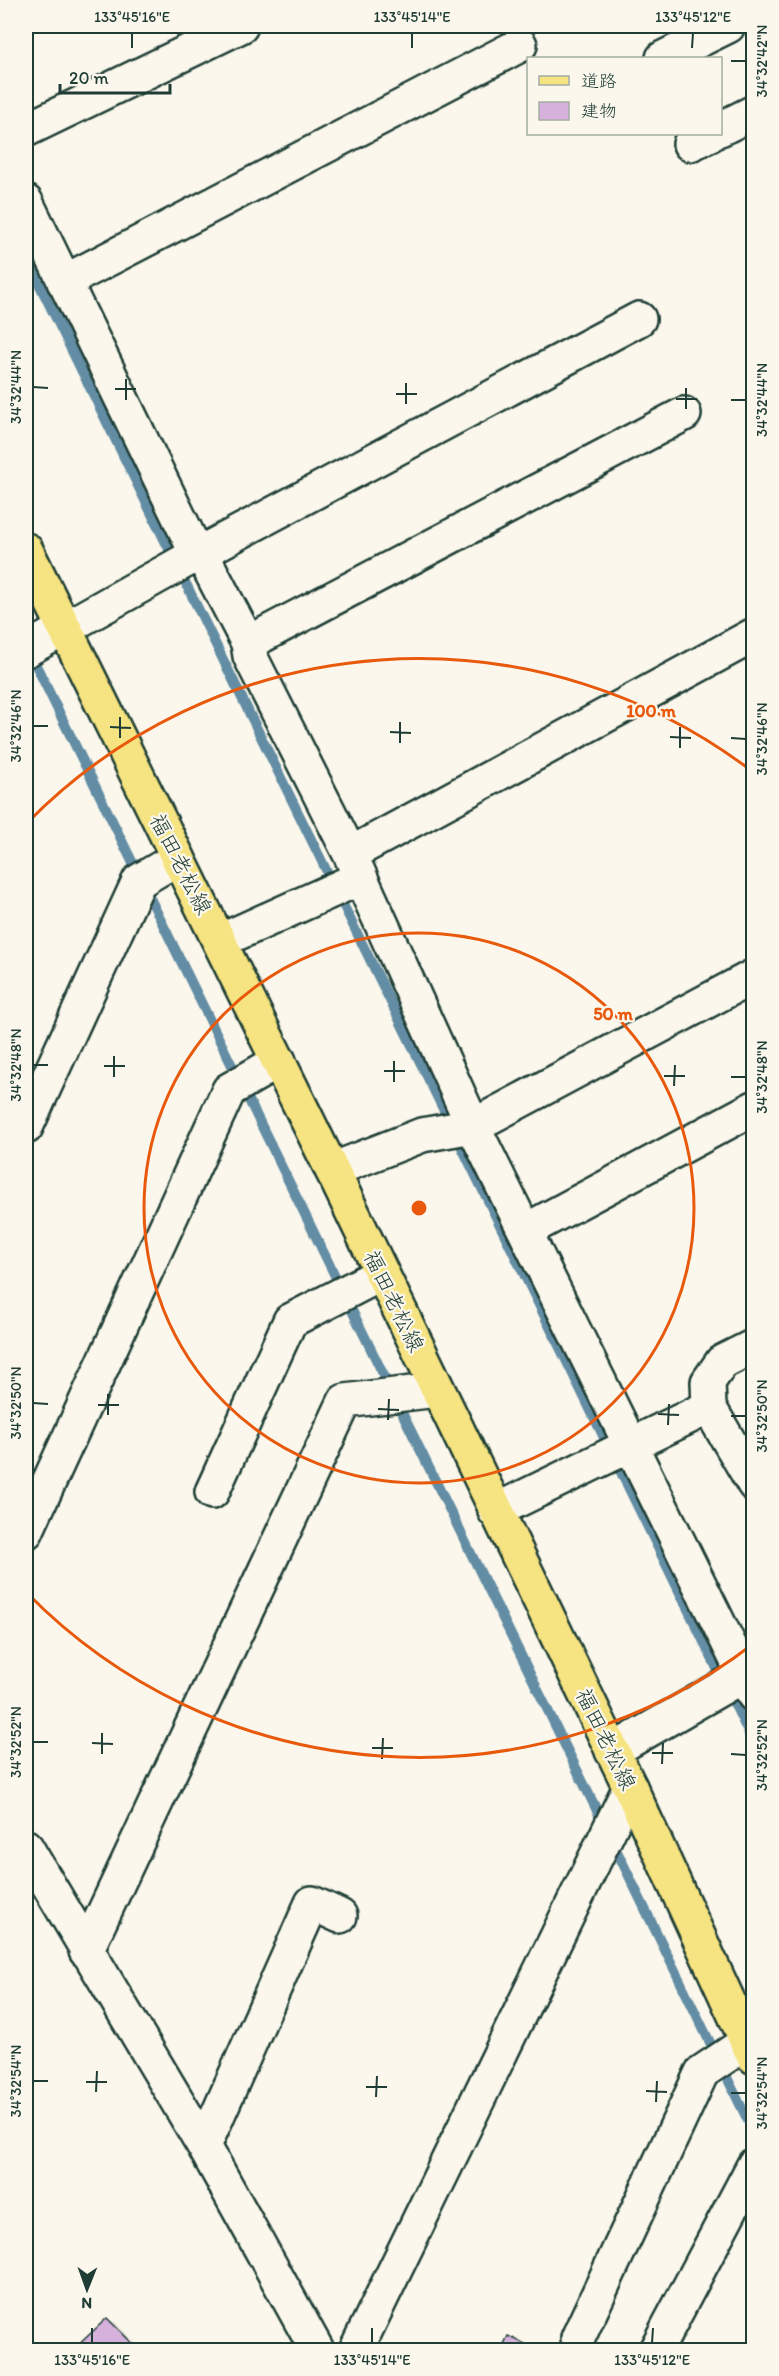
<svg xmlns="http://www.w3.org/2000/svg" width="779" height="2376" font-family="Itim,'Klee One',sans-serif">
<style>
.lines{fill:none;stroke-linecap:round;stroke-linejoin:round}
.stream{stroke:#638da4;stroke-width:10}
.building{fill:#d5b1db;stroke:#1f3d34;stroke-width:1.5;filter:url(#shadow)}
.minor-casing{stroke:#1f3d34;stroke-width:38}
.major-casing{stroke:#1f3d34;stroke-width:38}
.minor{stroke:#fbf7ec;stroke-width:33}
.major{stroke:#f6e381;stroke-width:33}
.ticks{fill:none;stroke:#1f3d34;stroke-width:2}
.ring{fill:none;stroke:#e8590c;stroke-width:3}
.labels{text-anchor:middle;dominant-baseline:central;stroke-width:4.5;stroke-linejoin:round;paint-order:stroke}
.street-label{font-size:22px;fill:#1f3d34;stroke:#fbf7ec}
.centre{fill:#e8590c;stroke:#fbf7ec;stroke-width:3}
.ring-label{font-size:18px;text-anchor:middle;font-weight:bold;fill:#e8590c;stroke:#fbf7ec;stroke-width:4.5;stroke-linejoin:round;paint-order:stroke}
.neatline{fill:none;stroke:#1f3d34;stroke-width:2}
.ticks-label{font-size:15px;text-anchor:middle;fill:#1f3d34}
</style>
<defs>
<filter id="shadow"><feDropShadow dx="5.5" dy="5.5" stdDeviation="1.5" flood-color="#0004"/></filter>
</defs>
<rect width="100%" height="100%" fill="#fbf7ec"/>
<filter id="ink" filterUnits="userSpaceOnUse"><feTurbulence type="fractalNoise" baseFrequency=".0167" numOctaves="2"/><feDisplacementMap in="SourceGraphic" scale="12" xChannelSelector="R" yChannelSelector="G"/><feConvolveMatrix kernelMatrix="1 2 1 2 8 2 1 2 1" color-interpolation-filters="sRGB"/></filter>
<g filter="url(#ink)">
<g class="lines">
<!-- stream -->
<path class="stream" d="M26 257 754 1744
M29 651 604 1825
M611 1839 754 2133"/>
</g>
<!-- building -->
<path class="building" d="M107 2318 139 2350H73Z
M508 2336 538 2350H501Z"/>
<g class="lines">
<!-- minor casing -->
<g class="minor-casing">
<path id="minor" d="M663 58 728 26
M720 129 754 112
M26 130 241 26
M690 144 711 134
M26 202 191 542 207 564 248 643 250 656 350 854 473 1126 754 1695
M64 282 520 45
M248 643 684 414
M26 650 185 561 639 319
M350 854 754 635
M220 941 360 878
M26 1127 139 881 178 858
M332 1170 422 1135 473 1126 754 976
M525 1231 754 1108
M754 1346 722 1362 708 1382 709 1407 754 1484
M212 1492 290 1321 381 1274
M495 1511 709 1407
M26 1532 229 1090 279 1061
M612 1751 744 1675
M26 1847 204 2146 317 2350
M86 1951 345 1401 437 1390
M204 2146 312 1903 340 1916
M578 2338 702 2072 747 2042
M356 2350 630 1787
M656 2350 754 2165"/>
</g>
<!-- major casing -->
<g class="major-casing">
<path id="major" d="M26 550 332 1170 630 1787 754 2057"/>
</g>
<!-- minor -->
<use href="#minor" class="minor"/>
<!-- major -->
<use href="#major" class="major"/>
</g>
</g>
<!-- ticks -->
<path class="ticks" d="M132 48V33M412 48V33M692 48 693 33M731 61H746M33 387 48 388M115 389H136M396 394H417M676 399H697M126 400V379M731 400H746M406 404V383M686 409V388M33 726H48M110 727 131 728M390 732 411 733M670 737 691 738M120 738V717M731 738 746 739M400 743V722M680 748V727M33 1065H48M104 1066H125M384 1071H405M664 1076H685M114 1077V1056M731 1077H746M394 1082V1061M674 1086 675 1065M33 1403 48 1404M98 1405H119M378 1409 399 1410M658 1414 679 1415M108 1415V1394M731 1416H746M388 1420 389 1399M668 1425 669 1404M33 1742H48M92 1743 113 1744M372 1748H393M652 1753H673M102 1754V1733M731 1754 746 1755M382 1759 383 1738M662 1764 663 1743M33 2081H48M86 2082H107M366 2087H387M646 2091 667 2092M96 2092 97 2071M731 2093H746M376 2097 377 2076M656 2102 657 2081M92 2343V2328M372 2343V2328M652 2343 653 2328"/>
<!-- distance rings -->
<g class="ring">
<circle cx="419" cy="1208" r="275"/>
<path d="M753 1644A549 549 0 0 1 27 1593M27 823A549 549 0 0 1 753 772"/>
</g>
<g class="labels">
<!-- street labels -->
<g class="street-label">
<text transform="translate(181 864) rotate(63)">福田老松線</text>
<text transform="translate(394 1301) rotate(64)">福田老松線</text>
<text transform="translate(606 1739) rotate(64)">福田老松線</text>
</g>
</g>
<circle cx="419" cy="1208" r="9" class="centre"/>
<g class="ring-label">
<text x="651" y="717">100 m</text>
<text x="613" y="1020">50 m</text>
</g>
<!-- margin -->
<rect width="779" height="2376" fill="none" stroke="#fbf7ec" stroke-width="66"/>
<!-- legend -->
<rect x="527" y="57" width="195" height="78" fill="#fbf7ec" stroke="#a3ada2" stroke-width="1.5"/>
<rect x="539" y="76" width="30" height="9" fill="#f6e381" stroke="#a3ada2" stroke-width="1.5"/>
<text x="581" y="87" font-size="18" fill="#1f3d34">道路</text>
<rect x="539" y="102" width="30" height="18" fill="#d5b1db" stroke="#a3ada2" stroke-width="1.5"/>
<text x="581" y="117" font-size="18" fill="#1f3d34">建物</text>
<!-- north arrow -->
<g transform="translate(87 2289) rotate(181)" stroke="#fbf7ec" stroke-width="4.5" paint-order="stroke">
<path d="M0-4.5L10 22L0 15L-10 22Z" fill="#1f3d34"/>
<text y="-9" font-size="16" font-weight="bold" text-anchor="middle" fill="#1f3d34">N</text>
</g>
<!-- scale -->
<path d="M60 84v9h110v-9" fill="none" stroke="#1f3d34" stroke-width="3"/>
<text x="69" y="84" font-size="18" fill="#1f3d34" stroke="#fbf7ec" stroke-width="4.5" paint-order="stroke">20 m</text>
<rect x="33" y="33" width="713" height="2310" class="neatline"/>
<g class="ticks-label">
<text x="132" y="22">133°45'16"E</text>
<text x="412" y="22">133°45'14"E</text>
<text x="693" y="22">133°45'12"E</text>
<text transform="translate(762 61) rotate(-90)" y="5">34°32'42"N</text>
<text transform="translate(16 387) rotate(-90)" y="5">34°32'44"N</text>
<text transform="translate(762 400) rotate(-90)" y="5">34°32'44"N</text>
<text transform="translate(16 726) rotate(-90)" y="5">34°32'46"N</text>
<text transform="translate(762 739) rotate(-90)" y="5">34°32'46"N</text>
<text transform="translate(16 1065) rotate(-90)" y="5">34°32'48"N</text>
<text transform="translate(762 1077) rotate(-90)" y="5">34°32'48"N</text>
<text transform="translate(16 1403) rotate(-90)" y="5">34°32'50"N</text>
<text transform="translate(762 1416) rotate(-90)" y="5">34°32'50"N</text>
<text transform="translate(16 1742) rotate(-90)" y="5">34°32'52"N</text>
<text transform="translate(762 1755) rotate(-90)" y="5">34°32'52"N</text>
<text transform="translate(16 2081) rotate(-90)" y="5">34°32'54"N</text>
<text transform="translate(762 2093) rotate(-90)" y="5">34°32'54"N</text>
<text x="92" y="2365">133°45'16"E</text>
<text x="372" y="2365">133°45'14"E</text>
<text x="652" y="2365">133°45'12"E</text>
</g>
</svg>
